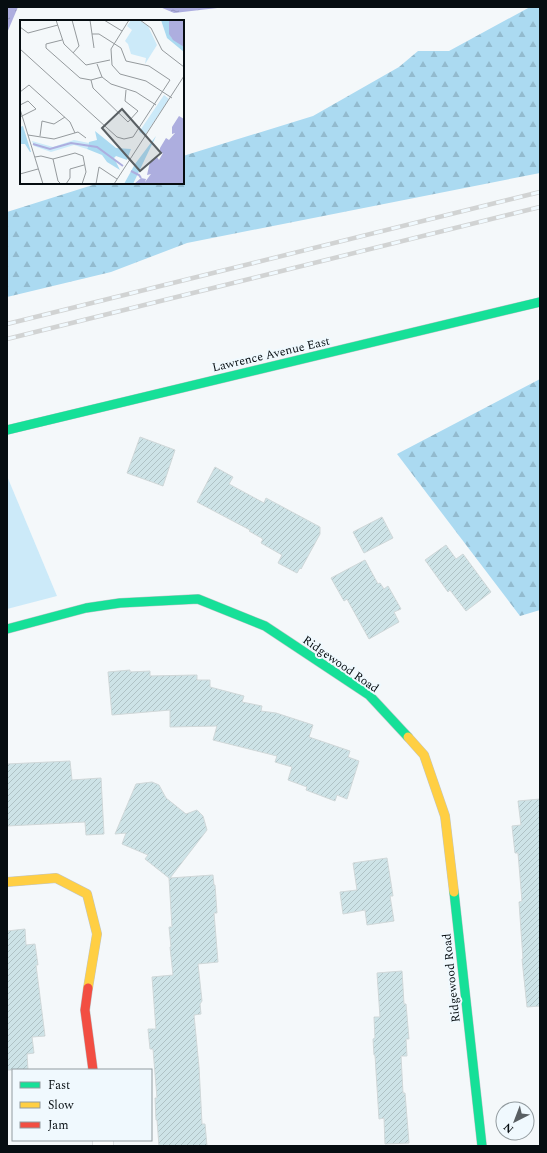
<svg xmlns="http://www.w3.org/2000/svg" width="547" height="1153" font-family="Spectral,serif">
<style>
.grass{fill:#cceaf9}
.forest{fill:url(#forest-firs)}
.water{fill:url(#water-ripples)}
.building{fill:url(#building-hatch);stroke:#d0d8d9}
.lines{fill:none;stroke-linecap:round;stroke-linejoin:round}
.street-casing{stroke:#bfc5c8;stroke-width:22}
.fast-casing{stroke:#bfc5c8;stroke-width:10}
.slow-casing{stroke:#bfc5c8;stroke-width:10}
.jam-casing{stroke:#bfc5c8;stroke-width:10}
.street{stroke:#fdfefe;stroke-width:21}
.fast{stroke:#16e098;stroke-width:9}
.slow{stroke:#ffcf43;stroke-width:9}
.jam{stroke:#f24e42;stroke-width:9}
.rail-casing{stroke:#d1d3d3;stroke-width:4.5}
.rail{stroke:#f0f9fe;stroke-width:3;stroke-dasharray:9;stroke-linecap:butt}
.labels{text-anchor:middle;stroke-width:4;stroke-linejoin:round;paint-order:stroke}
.street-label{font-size:12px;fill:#060d11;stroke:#f0f9fe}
.inset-river{fill:none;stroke:#adaedf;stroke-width:2}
.inset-road{fill:none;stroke:#959a9d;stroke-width:1}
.view{fill:#595f63;fill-opacity:0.15;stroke:#595f63;stroke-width:2}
.inset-edge{fill:none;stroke:#060d11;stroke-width:2}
</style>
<defs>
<pattern id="forest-firs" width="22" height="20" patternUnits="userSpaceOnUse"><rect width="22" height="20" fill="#abdaf1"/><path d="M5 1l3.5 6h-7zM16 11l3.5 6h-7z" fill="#92bace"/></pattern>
<pattern id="water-ripples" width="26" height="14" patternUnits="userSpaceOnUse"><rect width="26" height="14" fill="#adaedf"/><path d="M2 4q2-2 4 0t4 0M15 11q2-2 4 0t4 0" fill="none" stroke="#9394be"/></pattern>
<pattern id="building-hatch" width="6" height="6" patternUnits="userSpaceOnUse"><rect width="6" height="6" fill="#cde3e7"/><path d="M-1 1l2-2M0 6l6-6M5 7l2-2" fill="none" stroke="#afc2c5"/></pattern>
</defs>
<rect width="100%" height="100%" fill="#f4f8fa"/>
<path class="grass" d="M7 476 57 596 7 609Z"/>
<path class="forest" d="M530 7H540V173L187 243 111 272 7 297V212L99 183H183V156L313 116 399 67 418 51H449Z
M540 379V610L520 616 397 454Z"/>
<path class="water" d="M7 7H18L7 33Z
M160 7H226L174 13Z"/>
<path class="building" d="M140 437 175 450 163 486 127 473Z
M215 467 233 477 229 484 264 503 266 498 320 527V534L301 569 300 568 297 573 278 563 282 555 261 543 263 539 249 531 250 530 197 502Z
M382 517 393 538 364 553 353 532Z
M446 545 456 559 463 554 491 592 466 611 450 590 448 592 425 560Z
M365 560 378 584 380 583 384 589 388 586 401 609 394 612 399 622 369 639 347 599 344 601 331 578Z
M130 670V672L150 671V676L197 675V680H210V687L244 696 242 702 262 706 261 711 276 713 313 725 309 737 350 751 348 757 359 761 347 799 337 795 335 801 306 790 307 787 288 780 292 767 275 762 277 756 213 740 217 726 170 727V710L112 715 108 672Z
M70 761 72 780 101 778 104 834 86 835 85 822 7 826V764Z
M152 782 159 785 166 798 186 814 197 810 203 816 207 830 170 878 213 875 214 885H215L217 913H214L218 962 198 964 202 1001 200 1004 201 1014 194 1015 199 1067 202 1124H205L207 1146H159L157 1120H156L155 1098H157L153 1049H150L148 1029H156L152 977 173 975 170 947H171L169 927H172L169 878 145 859 148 855 122 844 126 833 115 834 136 784Z
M540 799V1006L527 1007 522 959H523L519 902 522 901 518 853H515L512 826 521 825 518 801Z
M387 858 393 896H390L394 921 367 925 365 910 343 914 340 892 357 890 353 863Z
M25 929 26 945 35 944 38 965H36L45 1036 32 1037 34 1053 27 1054 28 1070H7V931Z
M402 971 404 1004H406L409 1039H406L407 1056H401L403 1093H405L409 1143 385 1144 384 1118 379 1119 375 1055H374L373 1039 375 1038 374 1017H380L377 973Z"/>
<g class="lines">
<g class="street-casing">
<path id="street" d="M103 1140V1146"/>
</g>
<g class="fast-casing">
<path id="fast" d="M7 430 540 302
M7 629 86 608 120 603 198 599 265 626 369 695 408 737
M454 892 482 1146"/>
</g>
<g class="slow-casing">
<path id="slow" d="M408 737 424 755 445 816 454 892
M7 882 56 878 87 894 97 934 88 988"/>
</g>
<g class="jam-casing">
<path id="jam" d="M88 988 85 1010 93 1070"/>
</g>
<use href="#street" class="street"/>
<use href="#fast" class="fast"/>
<use href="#slow" class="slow"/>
<use href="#jam" class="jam"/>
<g class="rail-casing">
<path id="rail" d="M7 324 540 192
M7 339 540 207"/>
</g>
<use href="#rail" class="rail"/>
</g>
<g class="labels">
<g class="street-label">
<text transform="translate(271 354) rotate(-13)" y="4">Lawrence Avenue East</text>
<text transform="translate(341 664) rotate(35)" y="4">Ridgewood Road</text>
<text transform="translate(451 978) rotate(-96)" y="4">Ridgewood Road</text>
</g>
</g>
<g transform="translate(20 20)">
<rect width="164" height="164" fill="#f4f8fa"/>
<path d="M144 75 149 79 125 115 119 112Z" fill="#cceaf9"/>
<path d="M141 0H150L151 17 164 27V32L147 18ZM3 106 11 132H10L5 124H0V107ZM75 111 96 128 111 129 107 140 96 136 94 138 100 150 87 142 82 135 67 129 69 122 77 120ZM136 116 113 164H104L115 144Z" fill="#abdaf1"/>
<path d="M111 0H119L128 6 137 25 125 44 126 38 111 34 108 24 105 21 112 10 107 6ZM54 120 69 123 67 129 54 125 31 132 14 126 12 121 33 127Z" fill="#cceaf9"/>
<path d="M149 0H164V27L153 20 149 14ZM159 96 164 99V164H114L121 158 126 159 125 162 131 154 127 155 130 142 137 137 139 140 143 133 140 134V128L146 118 149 120 155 113 152 114V107Z" fill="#adaedf"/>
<path class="inset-river" d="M13 124 30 129 51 123 77 127 103 146M111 151 119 155 121 158"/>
<path class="inset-road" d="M36 0 44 24 66 45 90 40M52 0 59 26 53 33M70 0 74 28M84 0 102 11M109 0 91 29 92 45 100 54 126 61 152 78M120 0 131 8 142 30 164 47M0 7 8 13 38 5M42 20 26 24V28L60 58 71 60 82 57M0 29 97 117 104 119 113 117 150 60 129 46 106 41 101 28 79 14H72M77 44 82 57 91 64 116 72 136 85M71 60 73 68 108 102 118 91 105 81 106 70M0 72 9 65 50 102 55 113M0 85 8 81 16 89 0 97M0 89 23 164M8 115 34 119 58 112 66 118M20 116 22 101 34 104 45 97M15 137 21 136 33 139 55 133 63 136 66 152 62 164M33 139 38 161 41 164M0 154 18 149M46 164 50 158V149L64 145M76 164 79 147 97 159M94 164 164 56"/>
<path class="view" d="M102 89 141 133 120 151 82 108Z"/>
<rect width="164" height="164" class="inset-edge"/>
</g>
<rect width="547" height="1153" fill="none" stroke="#060d11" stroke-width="16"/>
<rect x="12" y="1069" width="140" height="72" fill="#f0f9fe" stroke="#929b9f"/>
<rect x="20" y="1082" width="20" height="6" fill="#16e098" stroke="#929b9f"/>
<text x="48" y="1089" font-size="12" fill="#060d11">Fast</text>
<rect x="20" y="1102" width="20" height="6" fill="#ffcf43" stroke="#929b9f"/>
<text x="48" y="1109" font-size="12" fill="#060d11">Slow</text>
<rect x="20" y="1122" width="20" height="6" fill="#f24e42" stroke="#929b9f"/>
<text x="48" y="1129" font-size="12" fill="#060d11">Jam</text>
<g transform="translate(515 1121) rotate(222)"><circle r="19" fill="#f0f9fe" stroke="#929b9f"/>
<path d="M0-3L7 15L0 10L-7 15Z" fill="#595f63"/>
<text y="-6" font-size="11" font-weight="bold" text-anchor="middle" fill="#060d11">N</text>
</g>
</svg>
